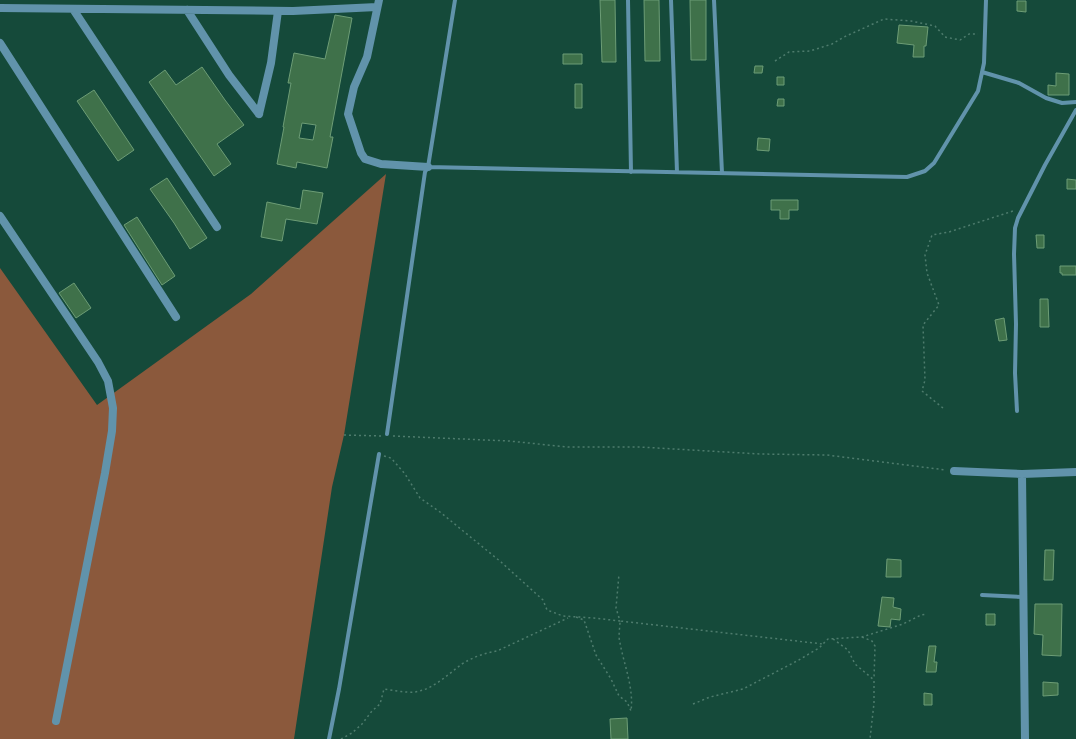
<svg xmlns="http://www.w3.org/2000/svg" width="1076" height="739" font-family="Inter,sans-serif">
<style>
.green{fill:#8b593c}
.building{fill:#3f714a;stroke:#6d9d76;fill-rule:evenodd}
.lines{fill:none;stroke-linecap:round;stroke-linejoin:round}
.path{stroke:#4e7c6d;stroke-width:1.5;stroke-dasharray:2 3;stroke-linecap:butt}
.lane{stroke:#6193ab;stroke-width:4}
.street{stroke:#6193ab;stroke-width:8}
</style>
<rect width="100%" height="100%" fill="#154a3a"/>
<path class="green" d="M386 174 344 435 332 487 294 739H0V268L97 405 251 294Z"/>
<path class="building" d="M600 0H615L616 62H602Z
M644 0H659L660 61H645Z
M690 0H706V60H691Z
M1017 1H1026V12L1017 11Z
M335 15 352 18 330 137H333L327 168 297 162 296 168 277 164 284 127H283L291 83H288L294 53 325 59ZM302 123 316 125 313 140 299 138Z
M899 25 928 27 926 46H924V57H913L914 45 897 43Z
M563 54H582V64H563Z
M755 66H763L762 73H754Z
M202 67 225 100 244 125 217 144 231 164 214 176 149 82 165 70 176 85Z
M1056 73 1069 74V95H1048V85L1056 86Z
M777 77H784V85H777Z
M575 84H582V108H575Z
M94 90 134 150 118 161 77 101Z
M778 99H784V106H777Z
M758 138 770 139 769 151 757 150Z
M167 178 207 238 190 249 174 223 150 189Z
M1067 179 1076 180V189H1067Z
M303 190 323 193 317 224 286 219 282 241 261 237 267 202 300 209Z
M771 200H798V210H789V219H780V210H771Z
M137 217 175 276 162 285 124 225Z
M1036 235H1044V248H1037Z
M1060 266H1076V275H1062V273H1060Z
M74 283 91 308 76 318 59 293Z
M1040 299H1048L1049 327H1040Z
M1004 318 1007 340 999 341 995 320Z
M1045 550H1054L1053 580H1044Z
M887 559 901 560V577H886Z
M882 597 894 598 893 607 901 609 900 620 891 619 890 627 878 626Z
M1035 604H1062L1061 656 1042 655 1043 635 1034 634Z
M986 614H995V625H986Z
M929 646H936L934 662H937L936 672H926Z
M1043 682 1058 683V695L1043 696Z
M924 693 932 694V705H924Z
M627 718 628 739H611L610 719Z"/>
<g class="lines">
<path class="path" d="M775 61 789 52 810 51 832 44 844 37 884 19 911 21 935 26 945 37 960 40 969 34H978
M943 408 922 391 925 380 923 325 939 305 927 273 925 255 932 235 949 232 1013 211
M344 435 381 436
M393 436 509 441 568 447H640L760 454 827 455 946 470
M384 456 391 458 405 474 420 498 440 512 501 562 543 600 547 610 563 616 594 618 620 621 616 608 619 574
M576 617 584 620 596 655 611 679 619 696 627 702 631 711C634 688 624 665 620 643 618 636 620 628 620 621L823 644
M862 637 872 641 875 646 874 679
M833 639 848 650 855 664 874 680V703L870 739
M693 704 710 697 743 689 797 661 819 648 828 639 862 637 903 624 921 615 927 614
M341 739 352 733 362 724 372 711 380 704 384 689C393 690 405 693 415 692 434 689 447 675 462 664 473 657 485 653 497 651L568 618"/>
<path class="lane" d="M628 0 631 172
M671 0 677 172
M714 0 722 173
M982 72 1019 83 1046 98 1062 103 1076 102
M428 167 907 177 925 171 934 163 978 91 984 63 986 0
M1017 411 1015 373 1016 324 1014 254 1015 228 1018 218 1045 165 1076 110
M387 434 425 172 428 167 455 0
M982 595 1023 597
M329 739 339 689 379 454"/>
<path class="street" d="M379 0 367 57 354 87 348 114 361 153 365 159 381 164 428 167
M0 8 293 11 377 7
M73 9 217 227
M187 10 229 75 259 114
M0 43 176 317
M259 114 271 63 278 11
M0 216 98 362 108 381 113 408 112 431 105 473 56 721
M954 471 1022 474 1076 472
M1022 474 1025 739"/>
</g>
</svg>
